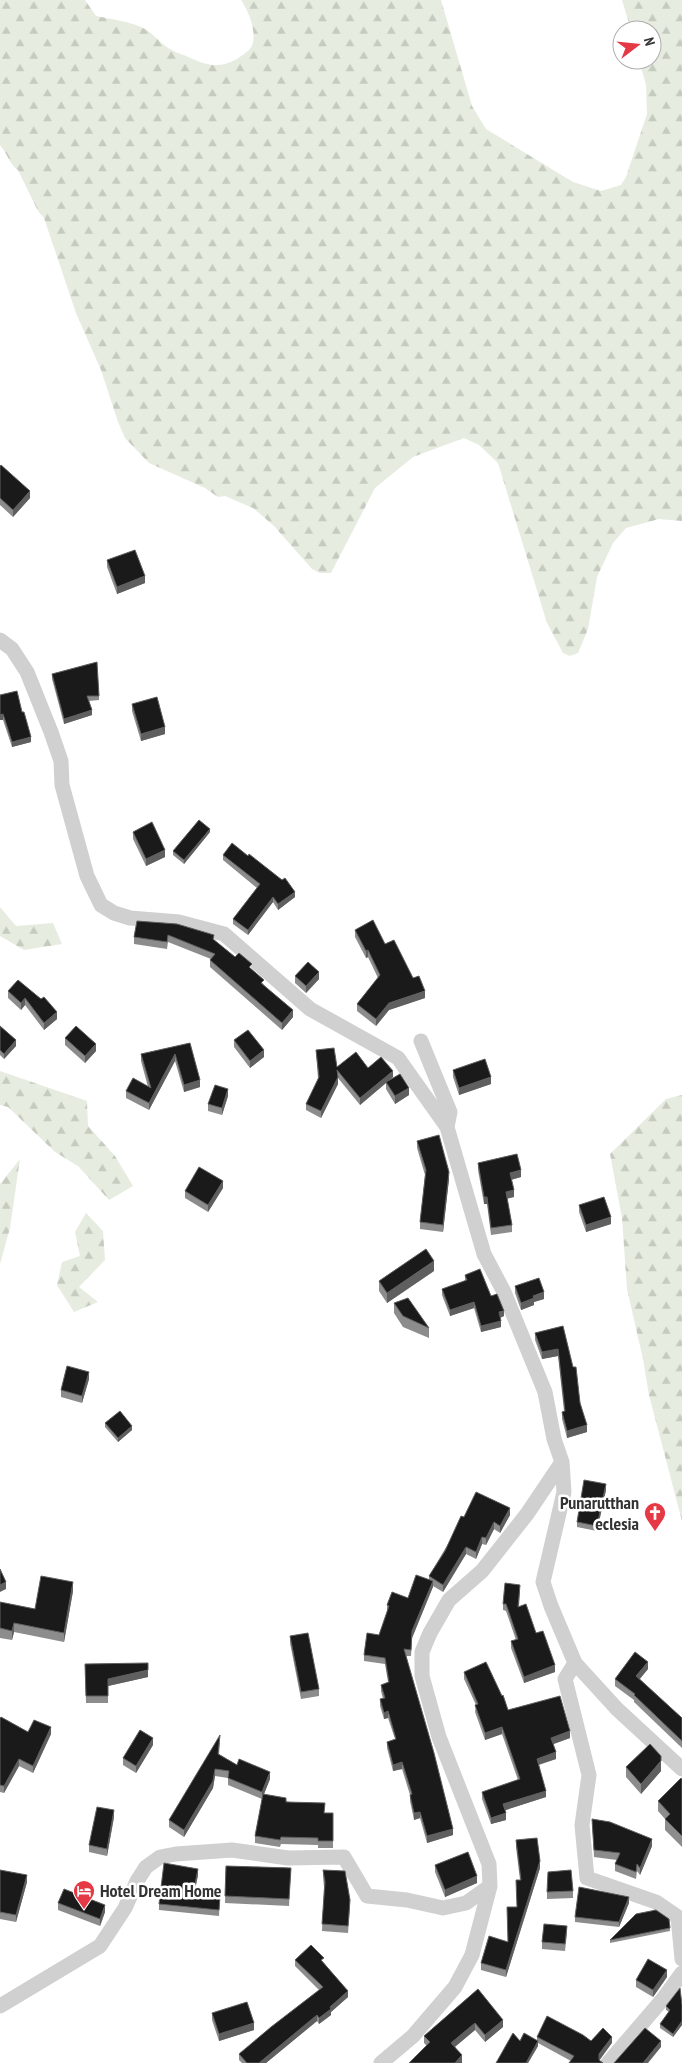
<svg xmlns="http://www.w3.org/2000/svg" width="682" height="2063" font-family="'PT Sans Narrow',sans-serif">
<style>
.forest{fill:url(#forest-firs)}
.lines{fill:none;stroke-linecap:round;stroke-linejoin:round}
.street{stroke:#d0d0d0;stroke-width:15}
.wall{fill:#8c8c8c}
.shaded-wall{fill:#5f5f5f}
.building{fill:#1a1a1a;stroke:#5f5f5f}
.labels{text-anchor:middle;stroke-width:5;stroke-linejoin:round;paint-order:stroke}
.poi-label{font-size:18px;font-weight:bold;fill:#333;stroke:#fff;text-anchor:end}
</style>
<defs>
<pattern id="forest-firs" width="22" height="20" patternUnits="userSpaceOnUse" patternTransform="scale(1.25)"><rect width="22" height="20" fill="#e6ecdf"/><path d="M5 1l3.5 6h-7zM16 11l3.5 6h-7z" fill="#c6cbc0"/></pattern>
</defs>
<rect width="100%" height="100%" fill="#fff"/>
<path class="forest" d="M0 0H85L96 16C110 19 128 21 141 27 152 32 158 41 168 48 173 51 180 54 186 56 211 68 226 70 249 50 260 39 249 11 241 0H441L472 106 486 129 573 182 601 191 621 185 626 177 647 114 646 85 639 60H652V30H631L622 0H682V521L659 519 626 528 613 543 597 577 588 629 578 653 570 656 563 653 547 623 498 463 479 445 464 438 413 457 375 488 331 573H320L312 569 274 526 253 508 225 496 218 497 205 488 149 463 125 438 118 422 101 370 76 313 44 218 38 211 18 170C10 165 7 153 0 145Z
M0 907 16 926 53 923 62 944 24 950 0 936Z
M0 1071 87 1101 88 1126 115 1156 133 1186 109 1200 78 1166 55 1152 8 1107 0 1105Z
M682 1095V1521L649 1395 643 1359 627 1289 622 1218 610 1154 666 1099Z
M20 1159 10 1228 0 1264V1184Z
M86 1213 103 1231 105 1260 79 1287 98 1302 74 1312 57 1285 62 1262 80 1256 75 1232Z"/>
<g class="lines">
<path class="street" d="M0 640 12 649 27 672 51 732 61 761 62 785 87 876 101 905 114 913 130 918 179 922 224 934 310 1009 398 1058 447 1127 484 1254 504 1292 545 1392 554 1439 562 1462 564 1492 543 1582 551 1606 575 1663 617 1709 682 1769
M421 1041 450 1112 447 1127
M575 1663 565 1679 589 1775 582 1825 587 1878 656 1902 678 1917 682 1959
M0 2006 100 1946 125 1908 137 1881 146 1867 160 1857 176 1854 232 1850 288 1858 344 1857 367 1896 407 1900 443 1908 466 1903 490 1886
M381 2063 413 2036 455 1987 472 1955 490 1886 489 1864 439 1737 422 1676V1652L430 1633 449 1600 482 1571 527 1514 562 1462
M608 2063 663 1999 682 1973"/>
</g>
<path class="wall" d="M0 466 30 498 13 517 0 505Z
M107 560 145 583 117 594 107 567Z
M52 674 99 696V700L89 701 92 715 64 724 52 679Z
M0 695 31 742 12 747 3 720H0Z
M132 704 165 734 141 741 132 711Z
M133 832 165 857 146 866 133 839Z
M210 832 184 864 173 855V851Z
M223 855 248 856 282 880 295 897 278 910 273 902 248 935 233 924V919L257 888 223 860Z
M137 921 214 940 252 970 264 985 293 1017 282 1030 210 967V960L211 959 168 942 167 949 134 944V937Z
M355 930 385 944 413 978 425 998 389 1010 376 1026 357 1011V1004L378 978 368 957 366 958 355 937Z
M295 976 319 979 306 993 295 983Z
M18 980 57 1019 44 1030 25 1005 21 1010 8 998V991Z
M0 1026 16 1046 4 1059 0 1055Z
M65 1038 96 1051 85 1063 65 1045Z
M234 1040 264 1057 250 1068 234 1047Z
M190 1043 200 1087 184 1092 175 1061 149 1110 126 1098V1091L148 1087 141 1061V1054Z
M316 1050 337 1067 368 1068 393 1077 388 1081 409 1095 395 1104 386 1089V1083L360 1105 338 1078V1084L321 1118 306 1110V1104L318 1079Z
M453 1070 491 1084 459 1095 453 1077Z
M228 1096 222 1115 208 1111V1104Z
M417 1141 449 1179 443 1232 420 1229V1222L425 1175 417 1148Z
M478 1163 521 1177 511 1180 514 1197 507 1198 512 1225V1232L491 1235 487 1204H484L478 1170Z
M223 1188 208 1212 185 1198V1191Z
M579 1205 611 1224 586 1232 579 1212Z
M434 1271 387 1303 379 1291V1281Z
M465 1275 491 1296 504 1316 500 1318 501 1327 481 1332 474 1308 450 1316 442 1295V1289L465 1281Z
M515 1286 544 1299 534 1302V1305L521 1310 515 1293Z
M394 1303 429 1328V1338L403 1327 394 1313Z
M563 1326 587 1432 567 1438 562 1419V1412L564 1411 558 1356 542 1359 535 1340V1333Z
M89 1379 82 1403 61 1397V1390Z
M105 1423 132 1430 118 1442 105 1427Z
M606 1490 597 1531 577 1527V1522Z
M510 1515 500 1533 494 1529 486 1545 482 1544 476 1559 466 1554 443 1592 433 1586 412 1638 411 1656H406L453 1835 427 1843 420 1818 414 1820 410 1801V1795L402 1769 393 1771 387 1748V1742L395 1739 388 1718 384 1719 380 1706V1699H383L381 1691V1685L388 1682 385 1664 364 1661V1655L379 1635 387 1612V1605L408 1598 429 1579V1576L464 1517Z
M73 1591 64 1642 14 1632 12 1640 0 1638V1602L35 1609Z
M520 1591 519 1607 536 1633 555 1672 524 1683 511 1648V1641L516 1640 506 1611 503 1610V1604Z
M290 1636 319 1689V1696L301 1699 290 1643Z
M85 1664 148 1677 108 1686V1703H86Z
M648 1669 640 1679 682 1718V1748L634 1702V1700L615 1686V1679Z
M464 1672 508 1710 570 1738 553 1744 556 1759 539 1765 546 1797 505 1810 506 1820 491 1824 482 1799V1792L518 1780 502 1734 485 1740 475 1712 476 1705 464 1679Z
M0 1718 28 1732 51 1734 33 1773 19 1766 4 1793 0 1792Z
M220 1742 219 1754 237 1765 270 1779 264 1794 325 1813H333V1848H318V1845L281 1844 280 1847 255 1843V1836L262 1799 228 1785V1778L215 1776 213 1788 184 1837 169 1827V1820Z
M153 1745 136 1773 123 1765V1758Z
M626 1767 661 1771 641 1794 626 1777Z
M682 1779V1847L665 1830V1819L658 1811V1801Z
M114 1817 107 1856 89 1852V1845Z
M592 1819 652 1846 640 1875 637 1871 636 1879 615 1871V1864L617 1860 594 1857Z
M516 1840 540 1868 506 1977 481 1970V1963L508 1942 517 1907 520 1880 516 1847Z
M435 1865 477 1883 445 1897 435 1872Z
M226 1866 291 1868 289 1906 225 1903Z
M0 1870 27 1882 16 1922 0 1919Z
M323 1870 350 1907 348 1933 322 1931 324 1887 323 1877Z
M198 1875 194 1894 220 1896 219 1916 159 1910V1904Z
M573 1891V1898L547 1899V1892Z
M58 1903 105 1912 100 1926 58 1910Z
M629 1903 619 1927 575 1922V1917Z
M669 1919 670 1931 610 1943V1940Z
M567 1933 565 1951 542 1949V1942Z
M295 1960 324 1963 348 1997 331 2012V2015L319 2024 317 2021 266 2063H242L239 2060V2054L319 1990 295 1966Z
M667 1977 653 1997 636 1987V1980Z
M478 1989 503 2027 485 2042 475 2030 455 2047 462 2062 426 2045 424 2043V2036Z
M682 2005V2025L673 2037 660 2028V2024L669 2012 666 2010V2006Z
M212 2013 254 2030 219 2041 212 2020Z
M537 2037 591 2041 612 2043 571 2061 538 2043V2046L528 2063H496L520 2041 537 2040Z"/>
<path class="shaded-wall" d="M30 491V498L13 517V510Z
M145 576V583L117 594V587Z
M92 710V715L64 724V719Z
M3 714V720H0V715Z
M165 727V734L141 741V734Z
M31 737V742L12 747V742Z
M210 829V832L184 864V860Z
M165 850V857L146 866V859Z
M295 892V897L278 910V904Z
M273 897V902L248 935V930Z
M368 950V957L366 958V951Z
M319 972V979L306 993V986Z
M425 991V998L389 1010 376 1026V1019L389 1003Z
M25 998V1005L21 1010V1003Z
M293 1010V1017L282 1030V1023Z
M57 1012V1019L44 1030V1023Z
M16 1040V1046L4 1059V1054Z
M96 1044V1051L85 1063V1056Z
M264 1050V1057L250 1068V1061Z
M175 1054V1061L149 1110V1103Z
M393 1071V1077L360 1105V1098Z
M338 1077V1084L321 1118V1111Z
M491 1077V1084L459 1095V1088Z
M200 1080V1087L184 1092V1085Z
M409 1088V1095L395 1104V1096Z
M228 1089V1096L222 1115V1108Z
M521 1170V1177L510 1180V1173Z
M449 1172V1179L443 1232V1225Z
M223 1181V1188L208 1212V1205Z
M514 1190V1197L506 1199V1192Z
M484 1197H487V1204H484Z
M611 1217V1224L586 1232V1225Z
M434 1261V1271L387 1303V1293Z
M544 1292V1299L534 1302V1305L521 1310V1303L533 1296Z
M474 1302V1308L450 1316V1310Z
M504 1311V1316L499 1318V1312Z
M501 1321V1327L481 1332V1326Z
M558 1349V1356L542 1359V1352Z
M89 1372V1379L82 1403V1396Z
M587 1425V1432L567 1438V1431Z
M132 1426V1430L118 1442V1438Z
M606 1484V1490L597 1531V1526Z
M510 1508V1515L500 1533V1526Z
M494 1522V1529L486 1545V1538Z
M482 1537V1544L476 1559V1552Z
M466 1547V1554L443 1592V1585Z
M433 1581V1587L412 1638 411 1656 412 1631Z
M6 1582V1589L0 1592V1585Z
M73 1582V1591L64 1642V1633Z
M14 1623V1632L12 1640V1631Z
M648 1662V1669L636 1683V1676Z
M555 1665V1672L524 1683V1677Z
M148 1670V1677L108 1686V1679Z
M388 1711V1718L384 1719V1713Z
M51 1727V1734L33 1773V1766Z
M502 1727V1734L485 1740V1733Z
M570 1731V1738L551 1745V1738Z
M153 1738V1745L136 1773V1766Z
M556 1752V1759L537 1765V1759Z
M19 1759V1766L4 1793V1786Z
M661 1761V1771L641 1794V1784Z
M402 1762V1769L393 1771V1765Z
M215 1769V1776L213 1788 184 1837V1830Z
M270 1772V1779L262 1799V1792Z
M546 1791V1797L503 1811V1804Z
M114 1810V1817L107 1856V1849Z
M420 1812V1818L414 1820V1813Z
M506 1813V1820L491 1824V1818Z
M453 1829V1835L427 1843V1836Z
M652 1839V1846L640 1875V1868Z
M540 1861V1868L506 1977V1970Z
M198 1869V1875L193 1900V1894Z
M27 1875V1882L16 1922V1915Z
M477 1876V1883L445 1897V1890Z
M629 1897V1903L619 1927V1922Z
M105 1905V1912L100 1926V1919Z
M667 1970V1977L653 1997V1990Z
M348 1991V1997L331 2012V2015L319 2024V2018L330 2007Z
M317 2015V2021L266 2063H259Z
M503 2020V2027L485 2042V2035Z
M682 2021V2025L673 2037V2034Z
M254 2023V2030L219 2041V2034Z
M475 2023V2030L451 2050V2043Z
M612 2037V2043L599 2061V2054Z
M538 2041V2046L528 2063H526Z
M661 2041V2047L648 2063H643Z
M462 2055V2063H455Z"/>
<path class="building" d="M1 465 30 491 13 510 0 498V466Z
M135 550 145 576 117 587 107 560Z
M97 662 99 696H87L92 710 64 719 52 674Z
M17 691 22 712H24L31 737 12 742 3 714 0 715V695Z
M157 697 165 727 141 734 132 704Z
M199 820 210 829 184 860 173 851Z
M152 822 165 850 146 859 133 832Z
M232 843 248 856 249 854 282 880 285 878 295 892 278 904 273 897 248 930 233 919 260 884 223 855Z
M373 920 385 944 394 940 413 978 419 976 425 991 389 1003 376 1019 357 1004 380 975 368 950 366 951 355 930Z
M137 921 177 924 214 935 213 939 235 957 239 953 252 964 249 967 264 980 261 983 293 1010 282 1023 210 960 215 954 168 935 167 942 134 937Z
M308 962 319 972 306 986 295 976Z
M18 980 41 999 44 997 57 1012 44 1023 25 998 21 1003 8 991Z
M0 1026 16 1040 4 1054 0 1050Z
M76 1026 96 1044 85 1056 65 1038Z
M248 1030 264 1050 250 1061 234 1040Z
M190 1043 200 1080 184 1085 175 1054 149 1103 126 1091 133 1078 151 1088 141 1054Z
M334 1048 337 1067 356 1052 368 1068 381 1057 393 1071 360 1098 337 1070 338 1077 321 1111 306 1104 319 1077 316 1050Z
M485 1059 491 1077 459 1088 453 1070Z
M400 1074 409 1088 395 1096 386 1082Z
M215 1085 228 1089 222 1108 208 1104Z
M439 1135 449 1172 443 1225 420 1222 426 1170 417 1141Z
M517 1154 521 1170 510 1173 514 1190 506 1192 512 1225 491 1228 487 1197H484L478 1163Z
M199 1167 223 1181 208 1205 185 1191Z
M604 1197 611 1217 586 1225 579 1205Z
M426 1249 434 1261 387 1293 379 1281Z
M480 1269 491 1296 497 1294 504 1311 499 1312 501 1321 481 1326 474 1302 450 1310 442 1289 467 1280 465 1275Z
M539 1278 544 1292 533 1296 534 1298 521 1303 515 1286Z
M408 1298 429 1328 403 1316 394 1303Z
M563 1326 573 1367H576L580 1403 587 1425 567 1431 562 1412 565 1411 558 1349 542 1352 535 1333Z
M67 1366 89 1372 82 1396 61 1390Z
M120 1411 132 1426 118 1438 105 1423Z
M584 1480 606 1484 597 1526 577 1522Z
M476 1492 510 1508 500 1526 494 1522 486 1538 482 1537 476 1552 466 1547 443 1585 429 1576 445 1551 461 1516 464 1517Z
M0 1569 6 1582 0 1585Z
M416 1575 433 1581 412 1631 411 1650 404 1649 434 1753 453 1829 427 1836 420 1812 414 1813 410 1795 412 1794 402 1762 393 1765 387 1742 396 1739 388 1711 384 1713 380 1699 385 1698 381 1685 389 1682 385 1658 364 1655 367 1633 379 1635 389 1606 387 1605 392 1592 408 1598Z
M41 1576 73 1582 64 1633 14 1623 12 1631 0 1628V1602L35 1609Z
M505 1583 520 1585 518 1607 526 1604 536 1633 543 1631 555 1665 524 1677 511 1641 518 1639 506 1604H503Z
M308 1633 319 1689 301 1692 290 1636Z
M635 1652 648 1662 636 1676 682 1718V1741L634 1695 635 1694 615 1679Z
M486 1662 502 1696 503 1695 508 1710 560 1696 570 1731 551 1738 556 1752 537 1759 546 1791 503 1804 506 1813 491 1818 482 1792 520 1779 502 1727 485 1733 475 1705 478 1704 464 1672Z
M148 1663V1670L108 1679V1696H86L85 1664Z
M1 1717 28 1732 34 1720 51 1727 33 1766 19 1759 4 1786 0 1785V1718Z
M140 1730 153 1738 136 1766 123 1758Z
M220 1735 218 1754 237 1765 239 1759 270 1772 262 1792 228 1778 229 1771 215 1769 213 1781 184 1830 169 1820Z
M650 1744 661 1756V1761L641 1784 626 1767Z
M681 1778 682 1779V1836L665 1819 670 1814 658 1801Z
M263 1794 286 1798V1802L325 1803 324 1813H333V1841H318V1838L281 1837 280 1840 255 1836Z
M97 1807 114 1810 107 1849 89 1845Z
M592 1819 610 1822 652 1839 640 1868 637 1864 636 1872 615 1864 620 1853 594 1850Z
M537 1838 540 1861 506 1970 481 1963 489 1936 508 1942 507 1907H517L516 1880H521L516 1840Z
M468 1852 477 1876 445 1890 435 1865Z
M164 1863 198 1869 193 1894 220 1896 219 1910 159 1904Z
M226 1866 291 1868 289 1899 225 1896Z
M0 1870 27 1875 16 1915 0 1912Z
M323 1870 345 1871 350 1900 348 1926 322 1924 325 1882Z
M571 1870 573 1891 547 1892 548 1872Z
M579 1887 629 1897 619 1922 575 1917Z
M64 1889 105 1905 100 1919 58 1903Z
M656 1910 669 1919 670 1928 610 1940 636 1914Z
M544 1924 567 1926 565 1944 542 1942Z
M311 1945 324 1958 321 1960 348 1991 330 2007 331 2009 319 2018 317 2015 259 2063H247L239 2054 271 2027 323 1987 295 1960Z
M648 1959 667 1970 653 1990 636 1980Z
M680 1988 682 2005V2021L673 2034 660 2024 670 2010 666 2006Z
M478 1989 503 2020 485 2035 475 2023 451 2043 462 2055 455 2063H409L430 2042 424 2036Z
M247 2002 254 2023 219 2034 212 2013Z
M547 2016 583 2035 591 2041 603 2028 612 2037 599 2054V2060L603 2063H569L574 2056 537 2037Z
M645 2028 661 2041 643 2063H614Z
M513 2033 520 2041 524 2033 538 2041 526 2063H496Z"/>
<defs>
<g id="church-pin" transform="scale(1.125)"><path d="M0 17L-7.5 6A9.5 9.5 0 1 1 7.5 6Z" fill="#e63946" stroke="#fff"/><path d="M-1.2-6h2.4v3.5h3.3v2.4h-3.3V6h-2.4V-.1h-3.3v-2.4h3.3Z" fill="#fff"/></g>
<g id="hotel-pin" transform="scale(1.125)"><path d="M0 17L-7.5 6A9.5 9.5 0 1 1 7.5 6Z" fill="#e63946" stroke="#fff"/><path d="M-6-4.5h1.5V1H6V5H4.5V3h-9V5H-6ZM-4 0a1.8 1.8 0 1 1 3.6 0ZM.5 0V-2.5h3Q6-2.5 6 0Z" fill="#fff"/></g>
</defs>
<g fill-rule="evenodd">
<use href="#church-pin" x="655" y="1513"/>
<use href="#hotel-pin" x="84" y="1891"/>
</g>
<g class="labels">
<g class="poi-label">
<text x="639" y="1509">Punarutthan<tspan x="639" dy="21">eclesia</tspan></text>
<text x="100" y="1897" text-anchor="start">Hotel Dream Home</text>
</g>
</g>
<g transform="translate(637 45) rotate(74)"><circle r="24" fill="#ffffff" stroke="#adadad"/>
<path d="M0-4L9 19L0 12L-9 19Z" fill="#e63946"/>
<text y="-8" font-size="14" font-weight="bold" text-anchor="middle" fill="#333333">N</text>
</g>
</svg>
